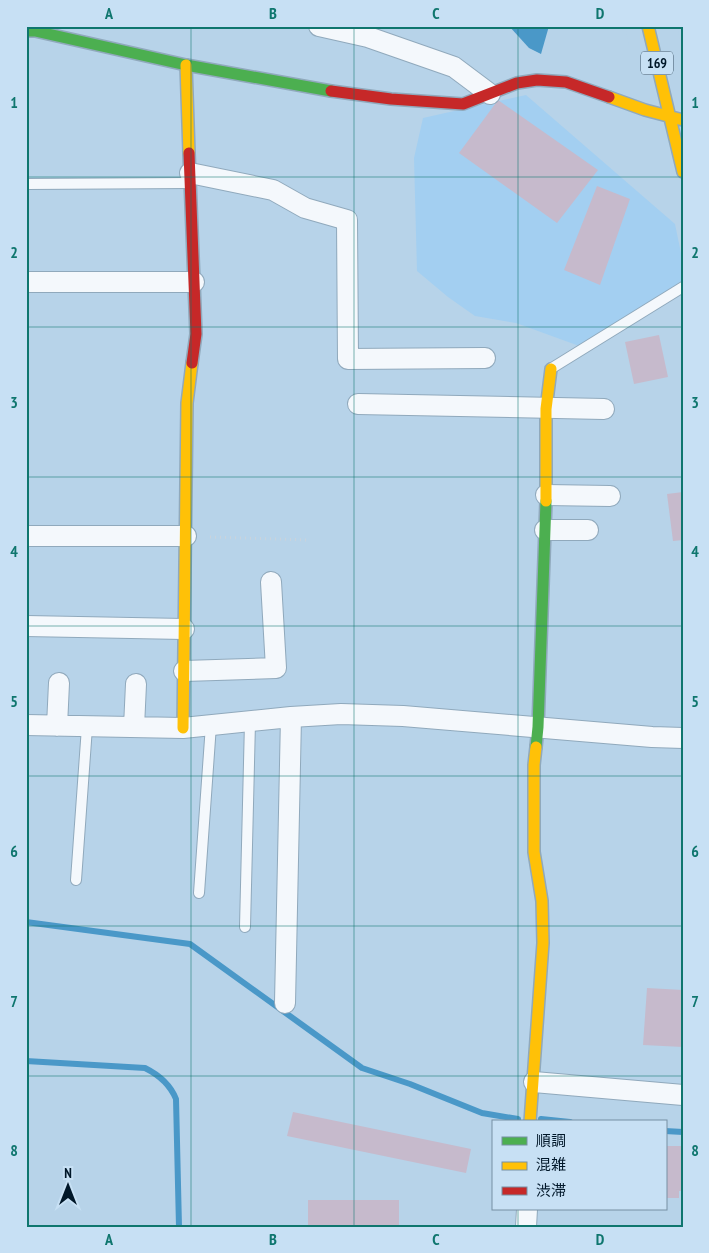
<svg xmlns="http://www.w3.org/2000/svg" width="709" height="1253" font-family="'PT Sans Narrow','Noto Sans JP',sans-serif">
<style>
.built{fill:#a3cff1}
.water{fill:#4a98c8}
.pier{fill:#b7d3e9}
.lines{fill:none;stroke-linecap:round;stroke-linejoin:round}
.stream{stroke:#4a98c8;stroke-width:6}
.building{fill:#c6bacc}
.lane-casing{stroke:#90a9bc;stroke-width:12}
.street-casing{stroke:#90a9bc;stroke-width:22}
.fast-casing{stroke:#90a9bc;stroke-width:14}
.slow-casing{stroke:#90a9bc;stroke-width:14}
.jam-casing{stroke:#90a9bc;stroke-width:14}
.path{stroke:#cad3db;stroke-width:3;stroke-dasharray:1 4;stroke-linecap:butt}
.lane{stroke:#f4f8fc;stroke-width:10}
.street{stroke:#f4f8fc;stroke-width:20}
.fast{stroke:#4caf50;stroke-width:11}
.slow{stroke:#ffc107;stroke-width:11}
.jam{stroke:#c62828;stroke-width:11}
.grid{fill:none;stroke:#0f766e;stroke-width:1;stroke-opacity:0.55}
.labels{text-anchor:middle;stroke-width:5;stroke-linejoin:round;paint-order:stroke}
.shield{fill:#c7e0f4;stroke:#3c5366;stroke-width:1}
.shield-label{font-size:14px;font-weight:bold;fill:#001729}
.neatline{fill:none;stroke:#0f766e;stroke-width:2}
.grid-label{font-size:16px;text-anchor:middle;font-weight:bold;fill:#0f766e}
</style>
<rect width="100%" height="100%" fill="#b7d3e9"/>
<path class="built" d="M526 95 675 224 683 263V285L582 347 516 323 475 316 448 297 417 271 414 158 423 118Z"/>
<path class="water" d="M509 26H549L541 54 529 48Z"/>
<path class="pier" d="M625 26H677L683 53V90L629 45Z"/>
<g class="lines">
<path class="stream" d="M26 922 190 944 362 1068 410 1084 482 1113 518 1119
M26 1061 145 1068C159 1075 170 1084 176 1099L179 1227
M541 1119 570 1122
M665 1131 683 1132"/>
</g>
<path class="building" d="M498 100 598 170 557 223 459 153Z
M597 186 630 199 600 285 564 270Z
M659 335 668 377 634 384 625 342Z
M683 492V540L673 541 667 494Z
M647 988 683 990V1047L643 1045Z
M293 1112 471 1149 466 1173 287 1136Z
M665 1146H683V1191H679V1198H665Z
M308 1200H399V1227H308Z"/>
<g class="lines">
<g class="lane-casing">
<path id="lane" d="M26 184 190 183
M552 368 683 287
M76 880 87 727
M199 893 211 725
M245 927 250 722"/>
</g>
<g class="street-casing">
<path id="street" d="M319 26 368 37 454 67 490 94
M190 173 273 190 305 208 347 220 348 359 485 358
M26 282H194
M358 404 604 409
M546 495 610 496
M545 530H588
M26 536H186
M26 626 184 629
M184 671 276 668 271 582
M26 725 183 728 291 717 341 714 403 716 652 737 683 738
M57 726 59 683
M134 727 136 684
M285 1003 291 717
M534 1082 683 1095
M526 1227 527 1209"/>
</g>
<g class="fast-casing">
<path id="fast" d="M26 31H35L186 65 331 91
M536 747 538 727 546 501"/>
</g>
<g class="slow-casing">
<path id="slow" d="M648 26 683 172
M186 65 189 153
M609 97 645 110 683 120
M546 501V409L551 369
M183 728 187 403 192 363
M530 1122 543 943 542 901 534 852V765L536 747"/>
</g>
<g class="jam-casing">
<path id="jam" d="M331 91 391 99 463 104 517 83 537 80 566 82 609 97
M189 153 196 334 192 363"/>
</g>
<path class="path" d="M210 537 309 540"/>
<use href="#lane" class="lane"/>
<use href="#street" class="street"/>
<use href="#fast" class="fast"/>
<use href="#slow" class="slow"/>
<use href="#jam" class="jam"/>
</g>
<path class="grid" d="M191 26V1227M354 26V1227M518 26V1122M26 177H683M26 327H683M26 477H683M26 626H683M26 776H683M26 926H683M26 1076H683M518 1209V1227"/>
<g class="labels">
<rect class="shield" x="641" y="51.5" width="32" height="23" rx="4"/>
<g class="shield-label">
<text x="657" y="68">169</text>
</g>
</g>
<rect width="709" height="1253" fill="none" stroke="#c7e0f4" stroke-width="55"/>
<rect x="492" y="1120" width="175" height="90" fill="#c7e0f4" stroke="#7790a3"/>
<rect x="502" y="1137" width="25" height="8" fill="#4caf50" stroke="#7790a3"/>
<text x="536" y="1146" font-size="15" fill="#001729">順調</text>
<rect x="502" y="1162" width="25" height="8" fill="#ffc107" stroke="#7790a3"/>
<text x="536" y="1170" font-size="15" fill="#001729">混雑</text>
<rect x="502" y="1187" width="25" height="8" fill="#c62828" stroke="#7790a3"/>
<text x="536" y="1196" font-size="15" fill="#001729">渋滞</text>
<g transform="translate(68 1186)" stroke="#c7e0f4" stroke-width="4" paint-order="stroke">
<path d="M0-4L9 19L0 12L-9 19Z" fill="#001729"/>
<text y="-8" font-size="14" font-weight="bold" text-anchor="middle" fill="#001729">N</text>
</g>
<rect x="28" y="28" width="654" height="1198" class="neatline"/>
<g class="grid-label">
<text x="109" y="19">A</text>
<text x="273" y="19">B</text>
<text x="436" y="19">C</text>
<text x="600" y="19">D</text>
<text x="14" y="108">1</text>
<text x="695" y="108">1</text>
<text x="14" y="258">2</text>
<text x="695" y="258">2</text>
<text x="14" y="408">3</text>
<text x="695" y="408">3</text>
<text x="14" y="557">4</text>
<text x="695" y="557">4</text>
<text x="14" y="707">5</text>
<text x="695" y="707">5</text>
<text x="14" y="857">6</text>
<text x="695" y="857">6</text>
<text x="14" y="1007">7</text>
<text x="695" y="1007">7</text>
<text x="14" y="1156">8</text>
<text x="695" y="1156">8</text>
<text x="109" y="1245">A</text>
<text x="273" y="1245">B</text>
<text x="436" y="1245">C</text>
<text x="600" y="1245">D</text>
</g>
</svg>
